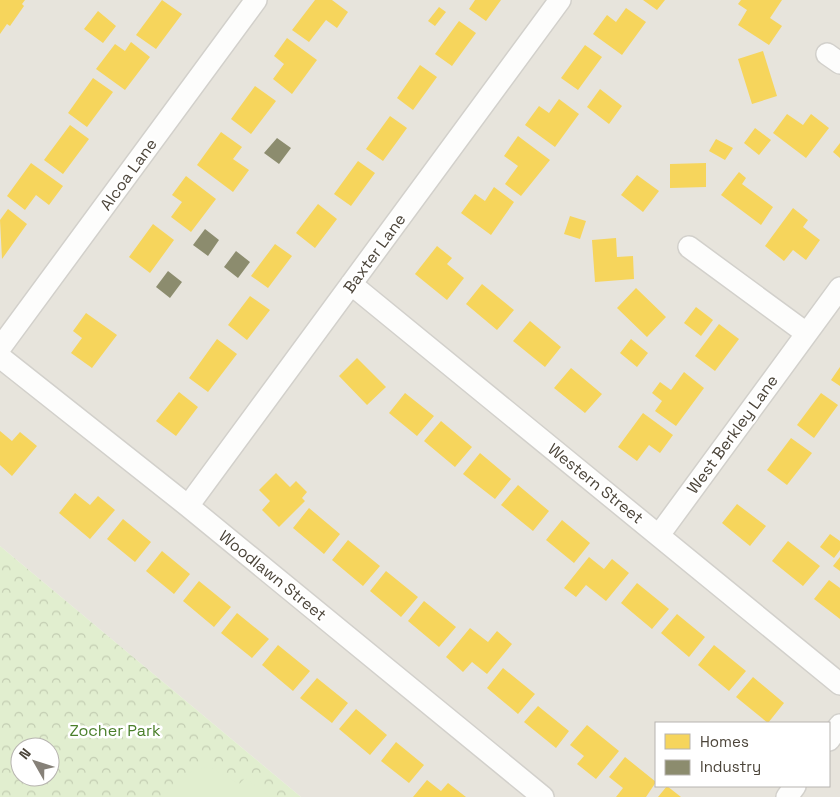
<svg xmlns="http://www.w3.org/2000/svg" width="840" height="797" font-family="'Space Grotesk',sans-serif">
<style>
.residential{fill:#e7e4dc;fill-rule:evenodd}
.forest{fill:url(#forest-crowns);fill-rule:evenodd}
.pitch{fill:#e1eecf}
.homes{fill:#f6d55c}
.industry{fill:#8c8c6e}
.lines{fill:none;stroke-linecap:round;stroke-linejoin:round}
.minor-casing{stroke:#d2d0cb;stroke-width:24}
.minor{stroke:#fdfdfc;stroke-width:21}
.labels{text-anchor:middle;stroke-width:5;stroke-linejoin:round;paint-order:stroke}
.street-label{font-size:16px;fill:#4b4439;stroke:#fff}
.park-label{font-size:16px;fill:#4a7f2a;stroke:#fff}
</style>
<defs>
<pattern id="forest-crowns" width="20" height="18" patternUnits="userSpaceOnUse" patternTransform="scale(1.25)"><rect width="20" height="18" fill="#e1eecf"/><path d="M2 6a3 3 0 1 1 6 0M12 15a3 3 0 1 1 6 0" fill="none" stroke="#c3cdb2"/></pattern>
</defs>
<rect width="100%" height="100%" fill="#f4f2ee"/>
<path class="residential" d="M0 0H840V797H301L0 546ZM656 723H829V786H656Z"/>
<path class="forest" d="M0 546 301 797H0ZM20 747H50V777H20Z"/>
<path class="pitch" d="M208 766 239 784 245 778 270 797H164C175 779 188 772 208 766Z"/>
<path class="homes" d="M0 0H25L22 4 24 6 10 26 7 24 0 34Z
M162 0 182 14 156 49 136 35Z
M315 0H332L348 12 337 28 326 20 309 42 292 30Z
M475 0H501L486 21 469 9Z
M643 0H665L657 10Z
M741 0H782L770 18 782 26 769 45 738 25 747 10 738 4Z
M439 7 446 12 435 26 428 21Z
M626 8 646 22 622 55 593 34 607 15 616 22Z
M98 11 116 26 103 43 84 29Z
M459 21 476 33 452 66 435 54Z
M287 38 317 60 292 94 273 79 284 64 274 56Z
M131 42 150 57 125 90 96 69 115 44 125 51Z
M585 45 602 57 578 90 561 78Z
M763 51 777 96 752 104 738 59Z
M420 65 437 77 413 110 397 98Z
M93 78 113 92 87 127 68 113Z
M255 86 276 101 251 134 231 119Z
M600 89 622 106 609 124 587 107Z
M559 99 579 114 555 147 525 125 539 106 549 113Z
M787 114 803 125 811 114 829 128 806 158 773 133Z
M390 116 407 128 383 161 366 149Z
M70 125 89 139 63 174 44 160Z
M755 128 771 140 759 155 744 143Z
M221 132 242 147 233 159 249 170 233 192 197 165Z
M518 136 550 160 521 196 505 184 518 166 504 156Z
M716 139 733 148 725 160 709 151Z
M840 143V158L833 152Z
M358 161 375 173 351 206 334 194Z
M31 163 63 186 49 205 36 195 25 210 7 196Z
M706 163V187L670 188V164Z
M739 172 746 178 742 184 773 207 761 225 721 195Z
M637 175 659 191 643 212 621 195Z
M186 176 216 199 191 232 171 217 182 202 172 195Z
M494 187 514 202 491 235 461 213 475 194 485 201Z
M318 204 337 219 315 248 296 233Z
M793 208 808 220 803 227 820 240 806 260 793 250 784 261 765 246Z
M8 209 27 224 2 259 0 220Z
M570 216 586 221 580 239 564 234Z
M153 224 174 240 150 273 129 257Z
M616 238 617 257 633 256 634 279 595 282 592 240Z
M275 244 292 256 268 288 251 276Z
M437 246 452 258 447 264 464 278 447 300 415 274Z
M482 284 514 310 497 330 466 304Z
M636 288 666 317 647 337 617 308Z
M250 296 270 310 247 340 228 325Z
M696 307 713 320 701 336 684 323Z
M86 313 117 335 92 368 71 353 82 338 73 331Z
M530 321 561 347 545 367 513 341Z
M719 324 739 339 715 371 695 356Z
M217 339 237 354 208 392 189 378Z
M631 339 648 353 637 367 620 353Z
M357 358 386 387 367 405 339 376Z
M840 367V386L831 380Z
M571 368 602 394 585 413 554 388Z
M684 372 704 388 676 426 655 411 662 401 652 393 660 382 671 390Z
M179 392 198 407 176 436 156 421Z
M405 393 434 416 417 436 389 413Z
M821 393 838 405 814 438 797 425Z
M643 413 673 435 660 453 649 445 637 461 618 447Z
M441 421 472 447 455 467 424 441Z
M0 431 12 441 20 432 37 446 12 476 0 465Z
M791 438 812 453 787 485 767 470Z
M480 453 511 479 495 499 463 474Z
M276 473 290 487 296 481 307 492 302 498 305 501 279 527 262 510 270 501 259 490Z
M518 485 549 511 533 531 501 505Z
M75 493 90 505 98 496 115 510 90 539 59 513Z
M737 504 766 526 750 546 722 523Z
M309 508 340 534 324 554 293 528Z
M123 519 151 542 135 562 107 539Z
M562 520 590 543 574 563 546 540Z
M830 534 840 541V550L834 558 820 547Z
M348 540 380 566 363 586 332 560Z
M788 541 820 566 803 586 772 561Z
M162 551 190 574 174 594 146 571Z
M589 557 604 569 612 559 629 573 606 601 586 585 576 597 564 588Z
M840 557V571L833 566Z
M386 571 418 597 401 617 370 591Z
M829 580 840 588V619L814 599Z
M199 581 231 607 214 627 183 601Z
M637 583 669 609 652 629 621 603Z
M424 601 456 627 439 647 408 621Z
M237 613 269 639 252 658 221 633Z
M677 614 705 637 689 657 661 633Z
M470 628 488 642 497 631 512 644 487 674 472 662 463 672 446 657Z
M278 645 310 671 293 691 262 665Z
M714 645 746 671 729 691 698 665Z
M503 668 535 694 518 714 487 688Z
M753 677 784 703 768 723 736 697Z
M317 678 348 703 332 723 300 698Z
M538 706 569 731 556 748 524 722Z
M356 709 387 735 370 755 339 729Z
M587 725 619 751 596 779 577 764 584 756 570 745Z
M396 742 424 765 409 783 381 761Z
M625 757 656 782 646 797H616L623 788 609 777Z
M427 780 441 791 448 783 466 797H413Z
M667 786 681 797H658Z"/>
<path class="industry" d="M277 138 291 148 279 164 264 153Z
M205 229 219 240 208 256 193 245Z
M236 251 250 262 238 278 224 267Z
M168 271 182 282 170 298 156 287Z"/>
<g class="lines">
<g class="minor-casing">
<path id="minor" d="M827 54 840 63
M689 247 806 333
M351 284 840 684
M0 348 256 0
M0 357 188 506 543 797
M188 506 560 0
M659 535 840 288
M829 740 840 725
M787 797 795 786"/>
</g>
<use href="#minor" class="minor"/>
</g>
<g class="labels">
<g class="street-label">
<text transform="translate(128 174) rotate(-54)" y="6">Alcoa Lane</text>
<text transform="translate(374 253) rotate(-54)" y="6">Baxter Lane</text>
<text transform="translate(732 434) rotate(-54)" y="6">West Berkley Lane</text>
<text transform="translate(596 483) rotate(39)" y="6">Western Street</text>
<text transform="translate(273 575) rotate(39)" y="6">Woodlawn Street</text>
</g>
<g class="park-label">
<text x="115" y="736">Zocher Park</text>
</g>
</g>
<rect x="655" y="722" width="175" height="65" fill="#ffffff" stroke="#b7b4b0"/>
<rect x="665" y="734" width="25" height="15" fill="#f6d55c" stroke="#b7b4b0"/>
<text x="700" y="747" font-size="15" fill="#4b4439">Homes</text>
<rect x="665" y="760" width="25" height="15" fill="#8c8c6e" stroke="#b7b4b0"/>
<text x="700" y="772" font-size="15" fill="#4b4439">Industry</text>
<g transform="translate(35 762) rotate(309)"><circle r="24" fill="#ffffff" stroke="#b7b4b0"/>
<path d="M0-4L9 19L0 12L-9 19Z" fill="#868178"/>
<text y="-8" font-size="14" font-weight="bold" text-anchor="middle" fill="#4b4439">N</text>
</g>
</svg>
